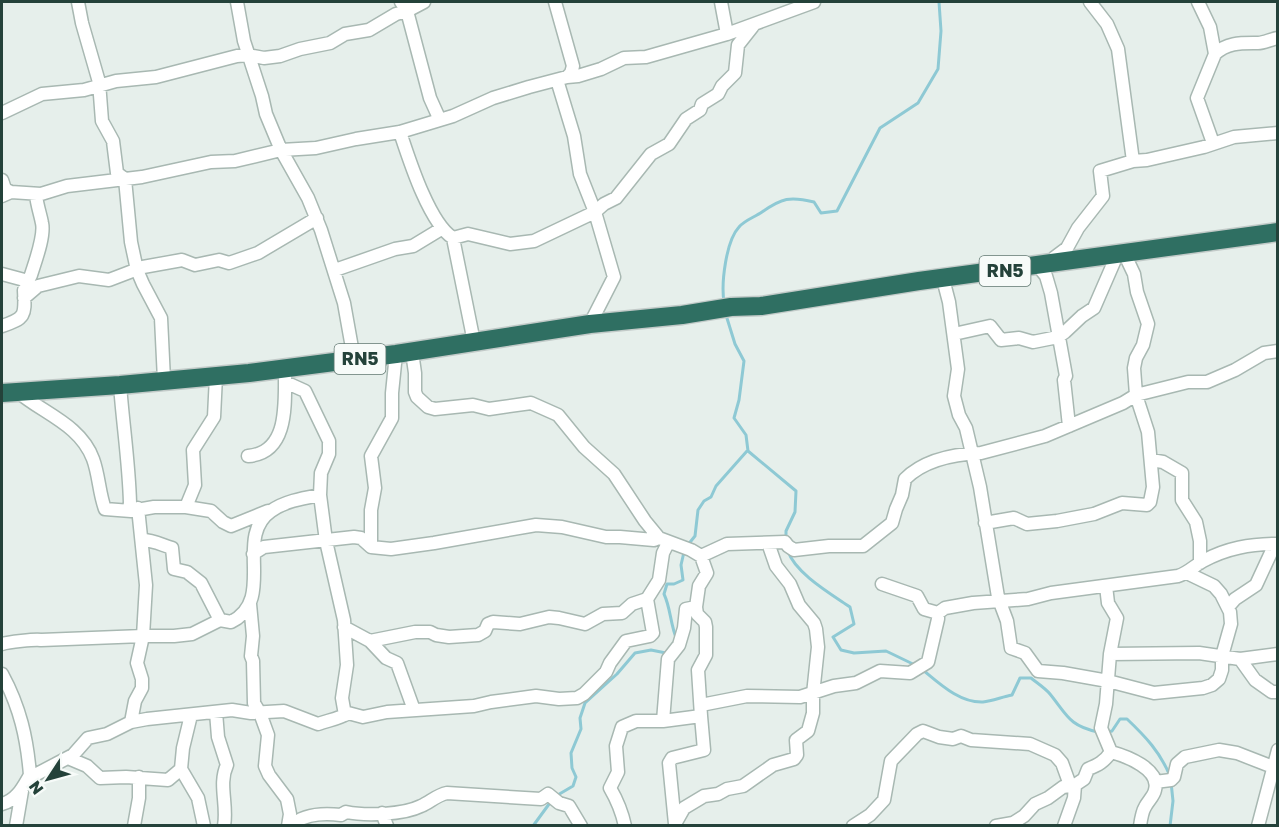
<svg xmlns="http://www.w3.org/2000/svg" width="1279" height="827" font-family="'Golos Text',sans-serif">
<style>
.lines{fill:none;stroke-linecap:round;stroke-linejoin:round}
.stream{stroke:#8ec9d4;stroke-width:3}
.minor-casing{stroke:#a8b8b2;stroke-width:15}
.highway-casing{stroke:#c2cac8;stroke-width:21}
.minor{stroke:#fff;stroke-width:12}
.highway{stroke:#2f6f62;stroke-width:18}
.labels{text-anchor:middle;stroke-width:5;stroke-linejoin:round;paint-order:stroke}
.shield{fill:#f7fbf9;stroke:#637a73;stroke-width:1.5}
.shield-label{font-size:18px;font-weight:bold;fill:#24423a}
</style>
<rect width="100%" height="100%" fill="#e6efeb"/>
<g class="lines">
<path class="stream" d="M724 302C721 283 726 241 739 227 745 220 755 217 762 212 782 198 790 196 814 202L821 213 837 211 880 128 918 103 938 69 941 31 939 2
M726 315 735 344 744 361 739 400 734 418 746 435 748 451 796 491 795 512 786 531V539
M687 546 695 536 698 510 704 501 711 497 716 486 747 451
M788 551C795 573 831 594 850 607L854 624 833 637 841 650 854 653 886 651 915 665
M677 640C670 624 671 609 664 594L667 584H674L683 580 681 565 684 552
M923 670C940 684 960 703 983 702 992 701 1002 697 1012 695L1020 678H1031C1037 683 1045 688 1050 694 1067 715 1069 726 1098 732
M1108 732 1112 731 1120 719H1127C1146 737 1160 752 1170 776
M556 796 573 786 576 777 572 768 571 753 581 729 580 718 585 703 617 674 635 653 651 650 666 653
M533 826 552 800
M1170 826 1173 801 1171 782"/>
<g class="minor-casing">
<path id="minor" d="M78 2 82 23 99 82 102 121 113 141 117 173 125 179 131 242 137 270 143 284 161 318 164 380
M237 2 244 41 262 96 266 114 281 150 308 198 321 230 344 303 354 359
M401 2 407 11 430 98 439 118
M555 2 573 66 571 73 567 77
M721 2 727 34
M1090 2 1107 24 1118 49 1133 161 1147 160 1204 147 1234 137 1278 133
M1198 2 1210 27 1215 54 1197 98 1213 143
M1215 54C1227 42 1242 43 1258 43 1264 43 1271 39 1278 38
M557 80 574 136 580 174 595 212 614 277 590 324
M2 113 42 94 84 90 116 81 156 77 237 56 248 55 264 58 280 56 300 49 330 43 345 34 369 30 396 14 407 11 424 2
M400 132C409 159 429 223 453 238L474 342
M2 180 5 189 11 192
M2 196 11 192 41 194 67 186 142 177 211 162 235 161 281 150 316 148 356 139 400 132 453 116 493 98 529 87 567 77 578 76 601 69 624 58 646 57 727 34 814 2
M453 238 468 234 510 244 534 241 595 212 604 204 616 198 651 154 669 144 686 119 700 110 702 104 718 94 722 86 735 73 738 45 753 26
M1051 263 1055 257 1067 248 1078 228 1103 196 1100 171 1133 161
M1038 266 1046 276 1051 293 1066 376 1064 380 1069 426
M335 270 395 249 413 246 441 229
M2 274 28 281 31 275C35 262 45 236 42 223 40 213 37 205 36 195
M943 279 949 302 958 369 954 396 959 415 966 428 980 487 998 597 1007 621 1011 648 1025 653 1038 671 1063 673 1108 681 1154 693 1203 688 1212 685 1219 679 1222 670V656L1231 624 1230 612 1221 594 1214 586 1187 573
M24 298 38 286 79 276 109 280 143 267 182 260 195 265 219 260 229 263 258 253 317 218
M2 326C27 318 25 314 24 290
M954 334 990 326 1001 340 1019 338 1033 342 1058 337 1065 332 1082 316 1094 308 1114 262 1115 255
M412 352 415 373V392L417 397 428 407 435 409 473 405 489 409 531 403 558 415 584 447 614 474 645 521 659 538 691 550 701 556 727 544 785 542 788 546 794 550 829 546H863L892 523 896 509 902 495 905 479C924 460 955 454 981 453L1045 436 1123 403 1136 395 1188 382H1207L1235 370 1264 353 1278 351
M285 382 305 391 329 441V454L321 473 320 495 326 541 344 620 347 665 342 698 345 715
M120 385C123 425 129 464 130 503L129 509
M17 391C42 413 80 424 93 459 99 475 99 493 105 509L131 511 154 507H186L195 485 193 450 214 417 216 376
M248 456C288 453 285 406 285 375
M1151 460 1163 462 1182 473V500L1196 522 1200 541V563
M186 507 211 511 223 522 231 526 268 511
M138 508 146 585 143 636H174L192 634 220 620 231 622C277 599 233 537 271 511 285 501 304 498 320 495
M985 523 1014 518 1027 524 1057 521 1094 514 1122 503 1147 505 1150 502 1153 487 1148 432 1136 395 1134 368 1136 358 1143 345 1148 324 1137 292 1134 274 1124 253
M142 540C153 540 162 545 172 548L174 569 187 572 201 583 220 620
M371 547V510L375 488 371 456 392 418V393L396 354
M253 554 264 547 354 537 361 538 371 547 391 549 434 543 536 525 562 527 606 537H620L654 540 659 538
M882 584 917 596 924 609 938 613
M1106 586 1108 603 1117 618 1110 654 1106 704 1101 728 1111 752C1126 756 1161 769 1155 790 1154 796 1148 801 1145 807 1142 812 1141 819 1140 826
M250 604 253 636 251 656 253 661 254 703 260 713 268 735 265 766 269 775 287 799 290 814 288 826
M1228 607 1235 599 1256 585 1275 544
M344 627 370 641 386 658 397 663 414 710
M370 641 415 632H430L436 635 449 637 478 635 485 631 488 624 493 622 520 624 549 617 559 618 585 624 603 614 622 613 632 604 647 599
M2 644C8 642 35 639 41 640L143 636 137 663 142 679V688L135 701 131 722
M1110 654 1199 653 1240 659 1255 680 1272 692H1278
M1240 659 1278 654
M2 674C20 707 27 738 30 775L33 776 73 755 88 738 107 734 131 722 147 719 232 710 251 713 284 711 318 724C329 720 339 719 348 713L363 717 387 712 474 706 491 702 536 696 559 699 577 698 584 694 606 672 610 663 626 641 650 636 653 633 647 599 659 580 663 553 668 543
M701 705 747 696 800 697 834 686 856 683 880 671 910 673 928 662 938 619V613L945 608 973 603 1028 599 1051 593 1178 576C1188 573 1194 566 1203 561 1227 548 1250 544 1278 544
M216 712 218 737 227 765C218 784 228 805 224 826
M663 721 668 659 679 645 684 628 686 609 696 607
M68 758 87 766 100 778 126 777 168 780 181 769 183 748 191 715
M181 769 198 798 204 826
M1155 782 1171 780 1174 777 1177 764 1185 757 1219 750 1237 753 1278 769
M2 804C17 800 23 787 30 775
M382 813 387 826
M675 824 684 808 704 796 718 794 727 789 743 786 773 765 794 759 797 755 796 740 808 731 813 713V694L818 647 816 629 814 623 799 605 790 584 776 566 768 543
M675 824 669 763 672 758 704 750 701 716
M16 826 22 791
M134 826 139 798V777
M291 826C304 813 324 813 341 815L346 812C365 816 403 815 421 806 430 802 437 795 447 793L541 799 548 794 559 803 569 806 581 826
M625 826C622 812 617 800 610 788L618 772 616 746 622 727 636 721H663L701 716 698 670 706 655V627L705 622 697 614 696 607 699 586 707 573 701 556
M853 826 870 815 884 800 891 761 917 734 923 731 939 737 953 739 961 736 971 740 1030 744 1055 755 1062 763 1070 785
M996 826 1013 823 1024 816 1035 804 1048 798 1063 787 1075 785
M1064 826 1074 798 1075 785 1084 779 1088 769C1098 765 1104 762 1111 752
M1258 826 1278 750"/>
</g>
<g class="highway-casing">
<path id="highway" d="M2 393 120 385 249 373 396 354 590 324 682 315 731 307 761 306 919 281 1278 232"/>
</g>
<use href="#minor" class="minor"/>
<use href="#highway" class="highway"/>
</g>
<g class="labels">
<g class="shield">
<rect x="979.5" y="256" width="51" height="30" rx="4.5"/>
<rect x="334.5" y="344" width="51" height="30" rx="4.5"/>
</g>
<g class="shield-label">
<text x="1005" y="277">RN5</text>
<text x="360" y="365">RN5</text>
</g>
</g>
<rect width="1279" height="827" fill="none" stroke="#24423a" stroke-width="6"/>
<g transform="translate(48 779) rotate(234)" stroke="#f7fbf9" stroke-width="4.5" paint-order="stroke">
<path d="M0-4.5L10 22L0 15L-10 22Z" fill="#24423a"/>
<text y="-9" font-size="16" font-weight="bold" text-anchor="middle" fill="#24423a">N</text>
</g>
</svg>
